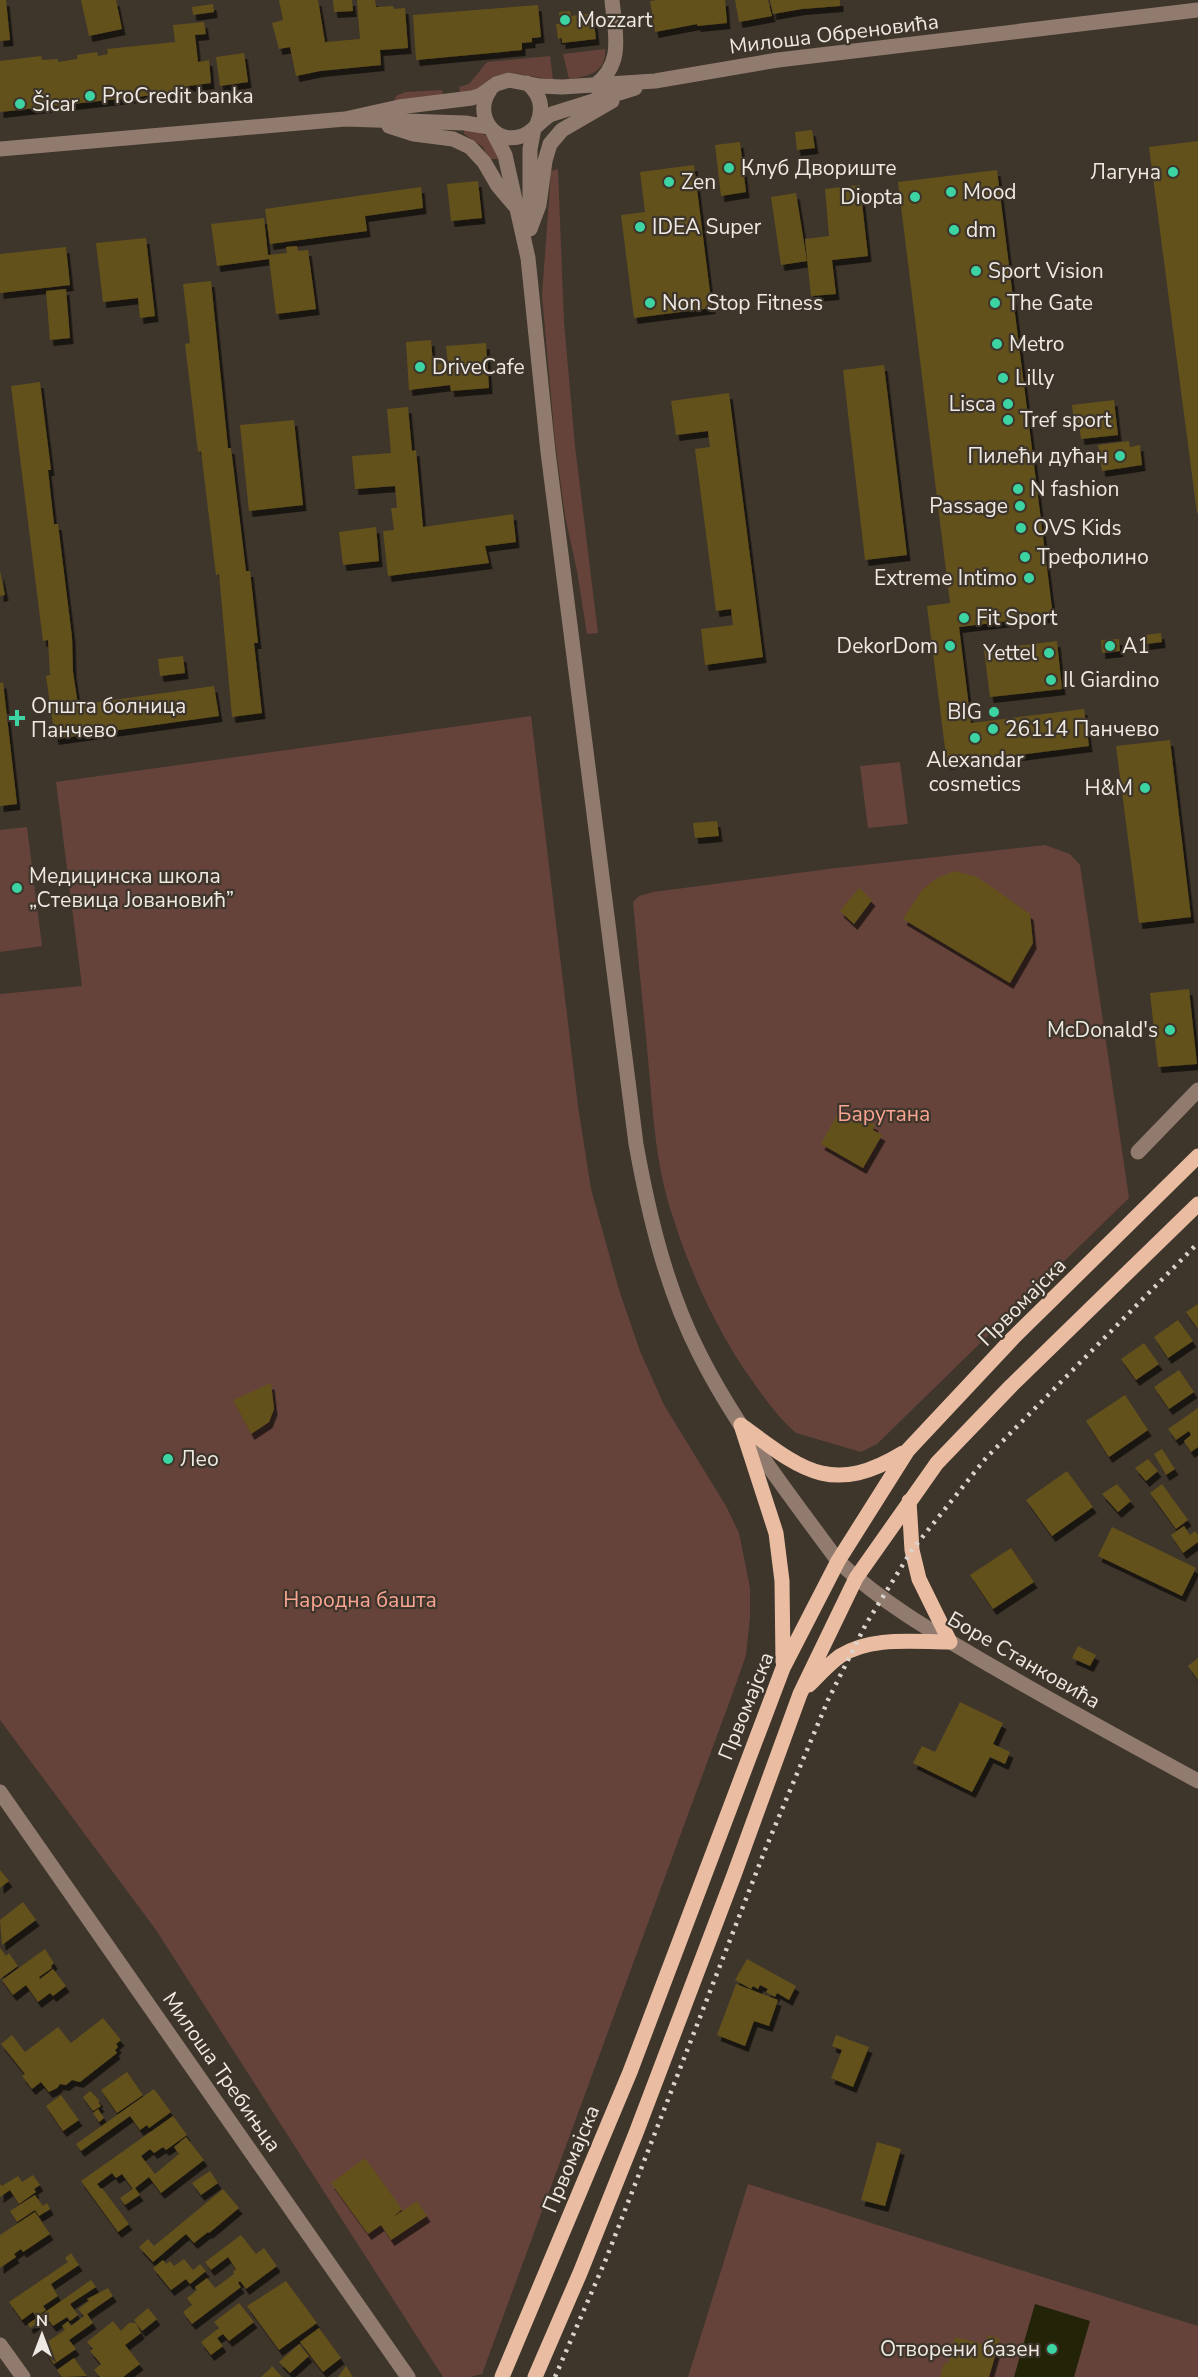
<svg xmlns="http://www.w3.org/2000/svg" width="1198" height="2377" font-family="'Nunito Sans',sans-serif">
<style>
.green{fill:#65433b}
.water{fill:#232307}
.building{fill:#63511c;filter:url(#shadow)}
.lines{fill:none;stroke-linecap:round;stroke-linejoin:round}
.minor{stroke:#917b6e;stroke-width:15}
.major{stroke:#eabda3;stroke-width:15}
.rail{stroke:#dad4cd;stroke-width:4.5;stroke-dasharray:3 6;stroke-linecap:butt}
.poi-dot{fill:#3dd4a3;stroke:#3e352b;stroke-width:2}
.labels{text-anchor:middle;stroke-width:4.5;stroke-linejoin:round;paint-order:stroke}
.poi-label{font-size:21px;fill:#efe9e3;stroke:#3e352b;text-anchor:start}
.street-label{font-size:21px;fill:#efe9e3;stroke:#3e352b}
.park-label{font-size:21px;fill:#faa593;stroke:#3e352b}
</style>
<defs>
<filter id="shadow"><feDropShadow dx="3.5" dy="6" stdDeviation="0" flood-color="#0009"/></filter>
</defs>
<rect width="100%" height="100%" fill="#3e352b"/>
<path class="green" d="M605 49C607 72 588 77 569 79L563 54Z
M550 56 553 80 508 72 491 78 476 90 460 93 459 87 469 84 487 62Z
M442 90 443 96 394 102 396 96 405 92Z
M464 129C490 134 490 136 500 159H489L483 147 464 134Z
M558 169 564 322 575 446 598 633 587 634 577 571 565 516 555 441 542 296 551 171Z
M531 716 578 1106 591 1189 619 1290 640 1351 664 1405 726 1506 739 1533 750 1588V1618L746 1655 736 1684 482 2374 470 2377H443L156 1930 0 1720V994L82 986 56 782Z
M900 762 908 824 868 828 860 766Z
M27 827 42 946 0 952V830Z
M1045 845 1070 854 1080 865 1129 1198 877 1444 861 1452 796 1433C775 1415 758 1389 742 1366 710 1317 686 1261 669 1205 656 1161 653 1115 649 1070 644 1014 638 958 633 902L639 896 653 892 836 868Z
M748 2184 1198 2326V2377H688Z"/>
<path class="water" d="M1035 2304 1090 2321 1074 2377H1014Z"/>
<path class="building" d="M0 0H6L10 40 0 41Z
M81 0H116L122 29 89 36Z
M279 0H318L325 42 360 39 357 0H375L376 7 393 6 394 9 405 8 408 48 380 50 381 65 320 71 296 76 290 47 279 49 272 23 283 20Z
M333 0H352L353 11 334 12Z
M657 0H725L727 23 697 26V24L655 32 650 1Z
M735 0H768L772 16 739 22Z
M770 0H840V6L802 9 773 14Z
M213 4 214 12 193 15 192 7Z
M538 5 541 37 532 38V42L522 43V50L416 60 413 15Z
M570 11 571 16 593 13 596 39 562 43V38L558 39 556 24H560L559 12Z
M204 22 206 34 195 35 198 62 209 60 211 83 181 87V92L0 112V61L41 56 42 60 58 59V62L77 59V55L97 52 98 56 108 54 107 49 175 42 173 25Z
M244 53 248 82 220 86 216 57Z
M812 130 815 148 797 150 795 132Z
M1198 141V513H1197L1149 147Z
M740 142 746 192 721 196 715 145Z
M694 165 712 308 634 318 621 215 645 212 640 172Z
M997 170 1053 616 959 627 971 723 1084 709 1089 746 947 764 927 606 950 603 898 182Z
M478 181 482 218 451 221 447 184Z
M860 185 868 256 832 260 836 294 811 296 805 239 829 236 825 189Z
M421 187 423 208 365 216 367 231 270 244 265 209Z
M796 193 807 261 781 265 771 197Z
M264 218 268 255 287 253 286 247 297 246 298 251 308 250 316 309 276 314 269 259 217 266 211 224Z
M146 238 155 316 140 318 138 298 103 302 96 243Z
M66 247 70 285 0 293V254Z
M211 281 228 448H231L246 571H250L258 643H254L262 713 232 717 219 574 216 575 201 451 198 452 185 344 190 343 183 284Z
M66 289 70 338 50 340 46 291Z
M431 340 433 364 448 363 446 346 486 343 489 388 451 391 450 385 409 390 406 342Z
M884 365 907 555 865 560 843 370Z
M40 382 51 470H48L54 524H58L72 637 73 672 78 705 214 686 219 716 55 739 46 676 50 675 48 640 43 641 11 386Z
M729 393 763 657 705 665 701 629 733 625 731 609 716 611 695 449 710 447 708 431 676 435 671 401Z
M1114 400 1118 435 1081 439 1079 423H1074L1072 405Z
M408 407 412 451 416 450 423 527 513 514 516 542 485 546 489 563 388 576 383 531 394 530 391 508H397L395 486 355 489 352 456 391 453 387 409Z
M294 420 303 505 249 511 240 425Z
M1129 441 1130 447 1140 445 1142 465 1102 471 1098 445Z
M376 527 379 561 343 565 339 532Z
M0 571 5 595 0 596Z
M1161 633 1162 642 1146 644 1145 635Z
M1119 639 1120 651 1102 653 1101 640Z
M1057 641 1062 689 990 697 984 650Z
M183 656 185 673 160 676 158 659Z
M3 682 17 804 0 806V683Z
M1170 740 1191 917 1139 923 1116 746Z
M717 821 719 836 695 838 693 823Z
M955 871 977 877 1030 914 1033 943 1010 983 903 919 922 890 937 878Z
M859 888 872 900 854 924 840 911Z
M1189 989 1197 1064 1158 1067 1150 993Z
M839 1111 850 1117 853 1113 875 1125 873 1130 882 1135 863 1168 821 1144Z
M1198 1304V1329L1186 1312Z
M1178 1320 1193 1341 1168 1358 1154 1337Z
M1144 1343 1159 1364 1136 1380 1121 1359Z
M1179 1370 1194 1392 1169 1409 1154 1387Z
M271 1383 274 1409 269 1422 251 1434 233 1400Z
M1125 1395 1148 1430 1109 1457 1086 1421Z
M1198 1408V1447L1191 1452 1184 1441 1191 1435 1189 1431 1176 1440 1168 1429Z
M1162 1449 1175 1469 1166 1475 1154 1454Z
M1148 1459 1158 1471 1146 1481 1135 1468Z
M1067 1471 1093 1507 1052 1536 1026 1500Z
M1117 1484 1131 1501 1118 1512 1102 1494Z
M1162 1484 1188 1520 1176 1529 1150 1493Z
M1184 1526 1190 1535 1195 1531 1198 1535V1542L1183 1553 1171 1535Z
M1112 1527 1196 1568 1182 1596 1098 1556Z
M1011 1548 1034 1582 993 1609 970 1575Z
M1078 1646 1096 1655 1090 1666 1072 1658Z
M1198 1658V1680L1188 1666Z
M960 1702 1003 1723 993 1744 1010 1752 1005 1764 990 1757 972 1792 913 1763 922 1746 935 1752Z
M0 1870 9 1881 0 1888Z
M23 1902 36 1920 2 1945 0 1920Z
M0 1948 6 1956 9 1953 18 1966 0 1979Z
M45 1949 54 1963 51 1966 52 1968 39 1977 40 1979 53 1969 66 1986 53 1996 50 1993 38 2002 26 1985 13 1995 2 1980Z
M747 1959 796 1986 789 2000 777 1993 775 1997 766 1992 768 1989 760 1985 758 1989 753 1986 751 1989 735 1980Z
M736 1984 778 2000 769 2026 754 2021 745 2046 717 2035Z
M103 2018 121 2040 116 2044 118 2047 115 2050 117 2053 80 2082 72 2080 66 2085 60 2084 57 2088 49 2092 41 2082 32 2089 22 2076 25 2074 1 2044 12 2035 25 2052 58 2027 71 2043Z
M836 2035 869 2047 853 2087 831 2078 842 2050 832 2046Z
M127 2072 143 2095 117 2113 101 2090Z
M154 2089 171 2112 149 2128 147 2125 140 2130 130 2116 81 2151 76 2144Z
M90 2091 100 2101 98 2102 101 2106 93 2111 83 2097Z
M61 2095 79 2120 63 2131 46 2106Z
M98 2109 104 2118 99 2122 93 2113Z
M173 2116 187 2135 166 2150 163 2147 154 2153 150 2149 141 2156 155 2174 179 2154 174 2147 186 2137 204 2160 161 2193 149 2177 135 2188 140 2195 125 2205 120 2198 133 2189 122 2174 116 2178 112 2173 97 2184 101 2189 102 2188 129 2224 118 2232 81 2181Z
M877 2142 901 2149 885 2206 861 2200Z
M365 2158 402 2209 392 2218 417 2201 427 2216 391 2240 381 2225 368 2234 331 2183Z
M210 2171 218 2183 201 2195 192 2183Z
M33 2175 40 2185 34 2189 36 2192 19 2204 10 2190 0 2197V2184L2 2186 18 2176 22 2182Z
M223 2189 239 2208 209 2233 208 2232 194 2243 186 2234 153 2262 139 2247 148 2239 154 2246Z
M35 2195 43 2206 47 2203 50 2209 39 2216 35 2210 17 2222 10 2211Z
M35 2212 50 2234 23 2252 21 2249 14 2254 16 2257 0 2268V2235Z
M241 2235 256 2254 264 2248 277 2266 246 2289 240 2281 238 2283 241 2287 192 2324 183 2312 192 2305 187 2298 197 2290 195 2287 207 2278 215 2288 234 2274 233 2272 236 2269 228 2257 211 2270 205 2262Z
M71 2253 79 2265 51 2284 58 2296 43 2306 46 2310 36 2317 33 2312 22 2320 9 2302 68 2262 65 2258Z
M184 2259 193 2270 200 2264 206 2271 190 2284 186 2279 171 2290 153 2268 163 2260 166 2264 170 2261 174 2266Z
M91 2280 96 2287 70 2304 78 2315 70 2321 67 2317 53 2326 46 2317 30 2328 28 2324Z
M286 2281 317 2323 279 2350 247 2306Z
M108 2288 113 2296 87 2314 93 2323 69 2340 76 2349 54 2364 41 2346 65 2330 62 2326 68 2321 71 2326 84 2316 78 2309 89 2301 87 2299Z
M239 2303 254 2322 229 2341 223 2334 217 2338 223 2346 211 2355 201 2342 219 2328 214 2322Z
M148 2308 157 2319 142 2331 134 2320Z
M113 2321 121 2331 129 2323H135L137 2325 141 2333 125 2345 140 2364 123 2377H100L94 2370 101 2364 90 2351 93 2349 87 2342Z
M319 2328 341 2358 323 2372 300 2342Z
M988 2335 1000 2339 989 2377H940L944 2363 948 2364 955 2337 986 2345Z
M299 2344 309 2356 290 2373 279 2362Z
M74 2358 87 2376 62 2377 57 2370Z
M272 2366 282 2377H261L270 2369Z
M346 2366 353 2377H338Z"/>
<g class="lines">
<path class="minor" d="M527 83C541 94 544 108 537 124
M594 86C625 64 615 33 612 0
M490 90C473 113 493 146 522 136 534 132 541 119 552 114L635 88
M345 119 399 107 472 98 481 95 496 84 509 80 540 86 562 87 655 81 778 60 1198 10
M389 126 414 134 453 139 470 147 484 162 498 186 515 206
M493 132 505 155 528 258 548 452 636 1144C649 1216 666 1288 699 1353 736 1427 789 1494 838 1561 885 1606 940 1636 995 1668 1062 1707 1130 1744 1198 1781
M0 149 345 119 465 123 489 127
M530 213V149L534 128
M530 229 539 205 545 161 550 144 562 130 612 101
M1138 1152 1198 1090
M0 1792 408 2377
M0 2345 23 2377"/>
<path class="major" d="M741 1425 776 1533 782 1581 783 1662
M741 1425C801 1469 831 1497 903 1453
M809 1685C819 1675 829 1664 840 1656 871 1636 914 1642 950 1642L919 1579 912 1550 909 1501
M502 2377 630 2072 783 1668 838 1561 908 1450 1013 1338 1198 1156
M535 2377 580 2273 636 2133 734 1875 800 1694 856 1578 937 1463 1011 1386 1198 1204"/>
<path class="rail" d="M555 2377 606 2259 765 1850 828 1700 866 1624 912 1550 986 1458 1198 1243"/>
</g>
<g class="poi-dot">
<circle cx="565" cy="20" r="6"/>
<circle cx="90" cy="96" r="6"/>
<circle cx="20" cy="104" r="6"/>
<circle cx="729" cy="168" r="6"/>
<circle cx="1173" cy="172" r="6"/>
<circle cx="669" cy="182" r="6"/>
<circle cx="951" cy="192" r="6"/>
<circle cx="915" cy="197" r="6"/>
<circle cx="640" cy="227" r="6"/>
<circle cx="954" cy="230" r="6"/>
<circle cx="976" cy="271" r="6"/>
<circle cx="650" cy="303" r="6"/>
<circle cx="995" cy="303" r="6"/>
<circle cx="997" cy="344" r="6"/>
<circle cx="420" cy="367" r="6"/>
<circle cx="1003" cy="378" r="6"/>
<circle cx="1008" cy="404" r="6"/>
<circle cx="1008" cy="420" r="6"/>
<circle cx="1120" cy="456" r="6"/>
<circle cx="1018" cy="489" r="6"/>
<circle cx="1020" cy="506" r="6"/>
<circle cx="1021" cy="528" r="6"/>
<circle cx="1025" cy="557" r="6"/>
<circle cx="1029" cy="578" r="6"/>
<circle cx="964" cy="618" r="6"/>
<circle cx="950" cy="646" r="6"/>
<circle cx="1110" cy="646" r="6"/>
<circle cx="1049" cy="653" r="6"/>
<circle cx="1051" cy="680" r="6"/>
<circle cx="994" cy="712" r="6"/>
<path d="M14 709h6v6h6v6h-6v6h-6v-6h-6v-6h6z"/>
<circle cx="993" cy="729" r="6"/>
<circle cx="975" cy="738" r="6"/>
<circle cx="1145" cy="788" r="6"/>
<circle cx="17" cy="888" r="6"/>
<circle cx="1170" cy="1030" r="6"/>
<circle cx="168" cy="1459" r="6"/>
<circle cx="1052" cy="2349" r="6"/>
</g>
<g class="labels">
<g class="poi-label">
<text x="577" y="27">Mozzart</text>
<text x="102" y="103">ProCredit banka</text>
<text x="32" y="111">Šicar</text>
<text x="741" y="175">Клуб Двориште</text>
<text x="1161" y="179" text-anchor="end">Лагуна</text>
<text x="681" y="189">Zen</text>
<text x="963" y="199">Mood</text>
<text x="903" y="204" text-anchor="end">Diopta</text>
<text x="652" y="234">IDEA Super</text>
<text x="966" y="237">dm</text>
<text x="988" y="278">Sport Vision</text>
<text x="662" y="310">Non Stop Fitness</text>
<text x="1007" y="310">The Gate</text>
<text x="1009" y="351">Metro</text>
<text x="432" y="374">DriveCafe</text>
<text x="1015" y="385">Lilly</text>
<text x="996" y="411" text-anchor="end">Lisca</text>
<text x="1020" y="427">Tref sport</text>
<text x="1108" y="463" text-anchor="end">Пилећи дућан</text>
<text x="1030" y="496">N fashion</text>
<text x="1008" y="513" text-anchor="end">Passage</text>
<text x="1033" y="535">OVS Kids</text>
<text x="1037" y="564">Трефолино</text>
<text x="1017" y="585" text-anchor="end">Extreme Intimo</text>
<text x="976" y="625">Fit Sport</text>
<text x="938" y="653" text-anchor="end">DekorDom</text>
<text x="1122" y="653">A1</text>
<text x="1037" y="660" text-anchor="end">Yettel</text>
<text x="1063" y="687">Il Giardino</text>
<text x="31" y="713">Општа болница<tspan x="31" dy="24">Панчево</tspan></text>
<text x="982" y="719" text-anchor="end">BIG</text>
<text x="1005" y="736">26114 Панчево</text>
<text x="975" y="767" text-anchor="middle">Alexandar<tspan x="975" dy="24">cosmetics</tspan></text>
<text x="1133" y="795" text-anchor="end">H&amp;M</text>
<text x="29" y="883">Медицинска школа<tspan x="29" dy="24">„Стевица Јовановић”</tspan></text>
<text x="1158" y="1037" text-anchor="end">McDonald's</text>
<text x="180" y="1466">Лео</text>
<text x="1040" y="2356" text-anchor="end">Отворени базен</text>
</g>
<g class="street-label">
<text transform="translate(834 34) rotate(-7)" y="7">Милоша Обреновића</text>
<text transform="translate(1022 1302) rotate(-45)" y="7">Првомајска</text>
<text transform="translate(1024 1660) rotate(30)" y="7">Боре Станковића</text>
<text transform="translate(746 1706) rotate(-68)" y="7">Првомајска</text>
<text transform="translate(222 2072) rotate(55)" y="7">Милоша Требињца</text>
<text transform="translate(571 2159) rotate(-67)" y="7">Првомајска</text>
</g>
<g class="park-label">
<text x="884" y="1121">Барутана</text>
<text x="360" y="1607">Народна башта</text>
</g>
</g>
<g transform="translate(42 2335)" stroke="#3e352b" stroke-width="4.5" paint-order="stroke">
<path d="M0-4.5L10 22L0 15L-10 22Z" fill="#efe9e3"/>
<text y="-9" font-size="16" font-weight="bold" text-anchor="middle" fill="#efe9e3">N</text>
</g>
</svg>
